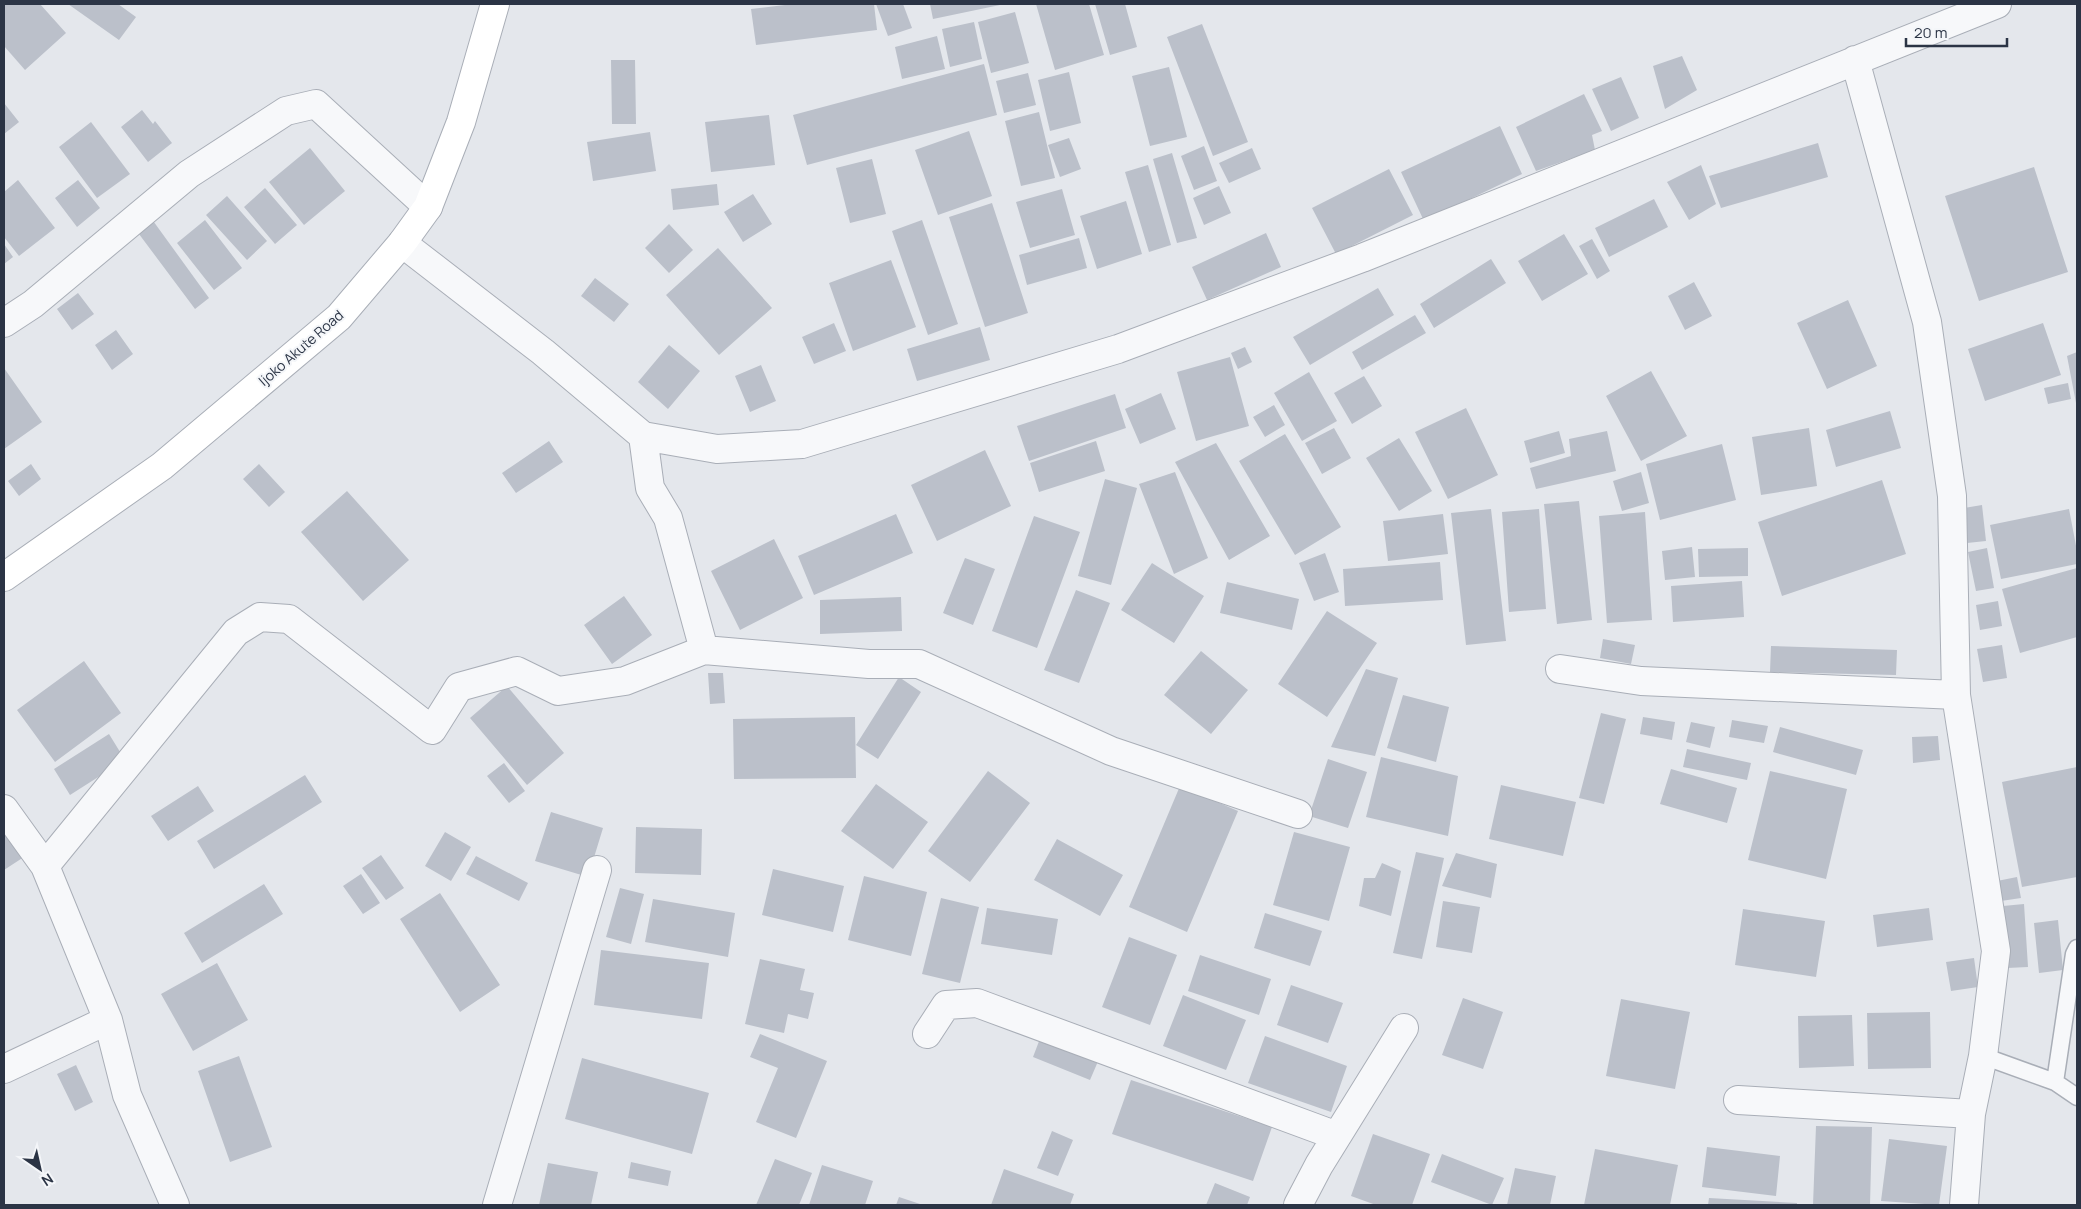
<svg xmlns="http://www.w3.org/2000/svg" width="2081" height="1209" font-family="Manrope,sans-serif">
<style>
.building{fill:#bbc0ca}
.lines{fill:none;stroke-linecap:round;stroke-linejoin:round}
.lane-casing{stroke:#a9aeb7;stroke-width:19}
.street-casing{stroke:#a9aeb7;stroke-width:30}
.secondary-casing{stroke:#a9aeb7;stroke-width:30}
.lane{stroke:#f7f8fa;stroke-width:16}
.street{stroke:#f7f8fa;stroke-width:28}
.secondary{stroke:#fff;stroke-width:28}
.labels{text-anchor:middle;stroke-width:4;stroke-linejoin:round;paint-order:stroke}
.street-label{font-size:14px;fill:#2b3445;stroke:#f4f6f9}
</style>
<rect width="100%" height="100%" fill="#e4e7ec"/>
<path class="building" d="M4 4H40L66 33 25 70 4 46Z
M68 4H118L136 17 119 40Z
M793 4H874L877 30 756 45 751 9Z
M876 4H903L912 28 888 36Z
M930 4H1000V5L933 19Z
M1036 4H1089L1104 55 1055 70Z
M1095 4H1125L1137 47 1110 55Z
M1015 12 1029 63 991 73 978 22Z
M974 22 982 59 950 67 942 29Z
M1202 24 1248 142 1213 156 1167 37Z
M937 36 945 69 902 79 895 47Z
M1682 56 1697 90 1665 109 1653 66Z
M611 60H635L636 124H612Z
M984 64 997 115 807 165 793 115Z
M1169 67 1187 137 1150 146 1132 76Z
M1069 72 1081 123 1050 131 1038 80Z
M1028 73 1036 105 1004 113 996 81Z
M1621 77 1639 118 1611 131 1592 89Z
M1584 94 1602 131 1592 135 1595 150 1536 171 1516 127Z
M4 103 19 122 4 134Z
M142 110 153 124 155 121 172 143 148 162 121 127Z
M1039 112 1055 178 1021 186 1005 121Z
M769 115 775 165 711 172 705 122Z
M91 122 130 174 97 198 59 147Z
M1500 126 1522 174 1424 221 1401 172Z
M969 131 992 196 938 215 915 150Z
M650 132 656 171 593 181 587 142Z
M1069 138 1081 169 1060 177 1048 145Z
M1818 143 1828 177 1721 208 1709 176Z
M1204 146 1217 181 1194 190 1181 156Z
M310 148 345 191 304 225 269 182Z
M1252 148 1261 169 1229 183 1219 163Z
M1172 153 1197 238 1177 243 1153 159Z
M872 159 886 214 850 223 836 168Z
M1148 165 1171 245 1149 252 1125 172Z
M1701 165 1716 204 1689 220 1667 182Z
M2034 167 2068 272 1979 301 1945 196Z
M1389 169 1413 215 1336 254 1312 208Z
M18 180 55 228 19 256 4 237V192Z
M78 180 100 208 77 227 55 198Z
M717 184 719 205 673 210 671 189Z
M1219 186 1231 213 1204 225 1193 198Z
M265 188 297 225 275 244 244 207Z
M1062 189 1075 235 1030 248 1016 202Z
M753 194 772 224 743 242 724 212Z
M227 196 267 241 247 260 206 215Z
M1654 199 1668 227 1609 257 1595 228Z
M1126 201 1142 254 1097 269 1080 216Z
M992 203 1028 313 985 327 949 217Z
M151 218 209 298 195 309 136 230Z
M205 220 242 268 214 290 177 243Z
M922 220 958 324 928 335 892 231Z
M669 224 693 250 669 273 645 248Z
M1266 233 1281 267 1207 300 1192 267Z
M1564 234 1588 274 1542 301 1518 261Z
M1079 238 1087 268 1027 285 1019 255Z
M1592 239 1610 271 1597 279 1579 246Z
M4 244 13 257 4 264Z
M718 248 772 308 719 355 666 295Z
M1491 259 1506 283 1434 328 1420 304Z
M891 260 916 327 853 351 829 283Z
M595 278 629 304 614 322 581 296Z
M1694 282 1712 316 1685 330 1668 296Z
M1378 288 1394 315 1310 365 1293 337Z
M78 293 94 314 72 330 57 309Z
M1848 300 1877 366 1827 389 1797 323Z
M1415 315 1426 333 1362 370 1352 352Z
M834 323 846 351 814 364 802 337Z
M2043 323 2061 375 1985 401 1968 349Z
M980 327 990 360 917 381 907 349Z
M116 330 133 354 112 370 95 345Z
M669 345 700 371 668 409 638 382Z
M1245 347 1252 362 1238 369 1231 353Z
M2077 352V403H2076L2067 356Z
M1230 357 1249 426 1196 441 1177 372Z
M761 365 776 401 750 412 735 376Z
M4 368 42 422 4 449Z
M1651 371 1687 436 1641 461 1606 396Z
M1309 372 1337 421 1302 441 1274 393Z
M1364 376 1382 406 1352 424 1334 393Z
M2068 383 2071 399 2048 404 2044 388Z
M1161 393 1176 429 1140 444 1125 409Z
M1115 394 1126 428 1029 461 1017 426Z
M1274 405 1285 425 1265 437 1253 417Z
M1466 408 1498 475 1448 499 1415 432Z
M1890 411 1901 448 1836 467 1826 430Z
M1334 428 1351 458 1322 474 1305 443Z
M1809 428 1817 486 1761 495 1752 437Z
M1559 431 1565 453 1530 463 1524 441Z
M1607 431 1616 471 1536 489 1530 468 1571 456 1569 439Z
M1285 434 1341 527 1295 555 1239 461Z
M1399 438 1432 491 1399 511 1366 458Z
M549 441 563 462 516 493 502 473Z
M1096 441 1105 471 1039 492 1030 463Z
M1216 443 1270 536 1229 560 1175 462Z
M1722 444 1736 500 1660 520 1646 464Z
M985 450 1011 506 937 541 911 485Z
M31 464 41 479 19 496 8 481Z
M259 464 285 492 269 507 243 479Z
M1175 472 1208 558 1174 574 1139 484Z
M1641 472 1649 503 1622 511 1613 481Z
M1105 479 1137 488 1111 585 1078 576Z
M1882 480 1906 554 1782 596 1758 522Z
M347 491 409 560 363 601 301 532Z
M1579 501 1592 620 1557 624 1544 504Z
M1982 505 1986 541 1967 543 1964 508Z
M1491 509 1506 641 1466 645 1451 513Z
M1539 509 1546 609 1509 612 1502 512Z
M2069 509 2077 551V564L2001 579 1990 525Z
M1645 512 1652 620 1607 623 1599 516Z
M896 514 913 553 814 595 798 556Z
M1443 514 1448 554 1388 561 1383 521Z
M1034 516 1080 532 1037 648 992 631Z
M774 539 803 598 740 630 711 571Z
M1692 547 1695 577 1665 580 1662 551Z
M1748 548V576L1699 577 1698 549Z
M1987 548 1994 588 1976 591 1968 552Z
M1325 553 1339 592 1314 601 1299 563Z
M965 558 995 569 973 625 943 613Z
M1440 562 1443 600 1345 606 1343 569Z
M1152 563 1204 596 1174 643 1121 610Z
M2077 568V637L2020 653 2002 589Z
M1742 581 1744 617 1673 622 1671 586Z
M1227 582 1299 599 1292 630 1220 613Z
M1076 590 1110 603 1079 683 1044 670Z
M624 596 652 635 612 664 584 625Z
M901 597 902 631 820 634V600Z
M1998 601 2002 626 1980 630 1976 605Z
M1327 611 1377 643 1327 717 1278 684Z
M1603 639 1635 645 1631 664 1600 658Z
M2002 645 2007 678 1983 682 1977 649Z
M1771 646 1897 650 1896 675 1770 672Z
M1201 651 1248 690 1211 734 1164 695Z
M84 661 121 713 55 762 17 710Z
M1366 669 1398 678 1375 756 1331 747Z
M708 673H723L725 703 710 704Z
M899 677 921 692 878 759 856 745Z
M507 686 564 753 527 785 470 718Z
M1403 695 1449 707 1436 762 1387 748Z
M1601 713 1626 719 1604 804 1579 798Z
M855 717 856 778 734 779 733 719Z
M1643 717 1675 722 1672 740 1640 734Z
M1732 720 1768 726 1764 743 1729 737Z
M1691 722 1715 727 1710 748 1686 742Z
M1780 727 1863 750 1856 775 1773 752Z
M109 734 125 760 70 795 54 769Z
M1938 736 1940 760 1913 763 1912 737Z
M1687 749 1751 763 1747 780 1683 767Z
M1381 757 1458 776 1448 836 1366 817Z
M1328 759 1367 772 1348 828 1309 816Z
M504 763 525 791 509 803 487 776Z
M2077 767V877L2022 887 2002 782Z
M1671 769 1737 788 1727 823 1660 804Z
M988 771 1030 803 970 882 928 851Z
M1770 771 1847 789 1826 879 1748 860Z
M305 775 322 802 214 869 197 841Z
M876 784 928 822 893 869 841 831Z
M1501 785 1576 802 1563 856 1489 839Z
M198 786 214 811 168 841 151 816Z
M1180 786 1238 811 1187 932 1129 907Z
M551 812 603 828 588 877 535 861Z
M4 821 27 855 4 870Z
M636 827 702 829 701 875 635 873Z
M445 832 471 847 451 881 425 866Z
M1294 832 1350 847 1329 921 1273 905Z
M1057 839 1123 875 1100 916 1034 880Z
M1416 852 1444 858 1422 959 1393 953Z
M1456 853 1497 864 1491 898 1442 886Z
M381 855 404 888 386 900 362 868Z
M476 856 528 883 519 901 466 874Z
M1382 863 1401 871 1391 916 1359 906 1364 878H1375Z
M773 869 844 886 833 932 762 915Z
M361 874 380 903 363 914 343 886Z
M864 876 927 892 911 956 848 940Z
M2017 877 2021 898 2001 901 1997 881Z
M264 884 283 914 202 963 184 933Z
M620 888 644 894 631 944 606 937Z
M440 893 500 985 460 1012 400 919Z
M941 898 979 907 960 983 922 974Z
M653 899 735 913 728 957 645 942Z
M1443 901 1480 907 1472 953 1436 947Z
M2024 904 2028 967 2007 968 2003 906Z
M987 908 1058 919 1052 955 981 944Z
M1929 908 1933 940 1877 947 1873 915Z
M1743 909 1825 921 1816 977 1735 965Z
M1265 913 1322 931 1310 966 1254 948Z
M2058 920 2063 970 2039 973 2034 923Z
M1129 937 1177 955 1150 1025 1102 1007Z
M601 950 709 963 702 1019 594 1005Z
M1200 955 1271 979 1259 1015 1188 991Z
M1974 958 1978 987 1951 991 1946 962Z
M760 959 805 969 800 990 814 993 808 1019 788 1014 784 1033 745 1024Z
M217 963 248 1020 193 1051 161 994Z
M1291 985 1343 1003 1328 1043 1277 1025Z
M1183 995 1246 1020 1226 1070 1163 1046Z
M1463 998 1503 1012 1483 1069 1442 1055Z
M1621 999 1690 1012 1675 1089 1606 1076Z
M1930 1012 1931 1068 1868 1069 1867 1013Z
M1852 1015 1854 1066 1799 1068 1798 1016Z
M760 1034 827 1061 796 1138 756 1122 778 1068 750 1057Z
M1041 1036 1099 1059 1090 1080 1033 1057Z
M1265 1036 1347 1066 1331 1112 1248 1083Z
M239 1056 272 1147 230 1162 198 1071Z
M582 1058 709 1093 692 1154 565 1119Z
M76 1065 93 1102 75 1111 57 1074Z
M1131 1080 1272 1127 1253 1181 1112 1134Z
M1816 1126 1872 1127 1870 1205H1813Z
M1052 1131 1073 1140 1058 1176 1037 1168Z
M1373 1134 1430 1154 1412 1205H1376L1351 1196Z
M1889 1139 1947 1146 1939 1205 1881 1201Z
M1707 1147 1780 1156 1776 1196 1702 1187Z
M1595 1149 1678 1165 1670 1205H1584Z
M1442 1154 1504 1178 1492 1205 1431 1182Z
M775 1159 812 1173 799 1205H756Z
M631 1162 671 1171 668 1186 628 1178Z
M548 1163 598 1172 591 1205H539Z
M822 1165 873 1181 865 1205H809Z
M1515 1168 1556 1176 1550 1205H1507Z
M1004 1169 1074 1194 1070 1205H991Z
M1215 1183 1250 1197 1247 1205H1206Z
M899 1197 923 1205H896Z
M1709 1198 1797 1203V1205H1708Z"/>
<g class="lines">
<g class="lane-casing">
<path id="lane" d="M1983 1056 2055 1082 2077 1097
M2055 1082 2074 954 2077 948"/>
</g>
<g class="street-casing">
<path id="street" d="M1855 60 1927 322 1952 496 1956 695 1996 951 1983 1056 1971 1114 1964 1205
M402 243 543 352 643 436 717 449 802 444 1118 349 1362 258 1997 4
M4 323 33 304 189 174 286 111 316 104 428 207
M643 436 650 488 668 518 704 650 869 664H919L1111 751 1298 814
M1560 669 1641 681 1956 695
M4 809 45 866 108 1020 127 1095 175 1205
M45 866 236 632 260 617 289 619 432 730 459 687 517 671 558 691 625 681 704 650
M927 1034 946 1005 977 1003 1337 1136
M4 1069 108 1020
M1738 1100 1971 1114
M497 1205 597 870
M1298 1205 1319 1165 1404 1028"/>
</g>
<g class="secondary-casing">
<path id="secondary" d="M4 577 162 466 339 317 402 243 428 207 461 122 495 4"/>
</g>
<use href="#lane" class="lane"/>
<use href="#street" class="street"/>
<use href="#secondary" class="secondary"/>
</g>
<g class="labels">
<g class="street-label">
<text transform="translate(301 348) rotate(-41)" y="5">Ijoko Akute Road</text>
</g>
</g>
<rect width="2081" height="1209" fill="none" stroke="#2b3445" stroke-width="10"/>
<g transform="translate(40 1169) rotate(146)" stroke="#f4f6f9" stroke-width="4" paint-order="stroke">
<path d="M0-4L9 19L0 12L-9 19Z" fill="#2b3445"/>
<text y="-8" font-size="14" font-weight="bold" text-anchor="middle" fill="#2b3445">N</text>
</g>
<path d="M1906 38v8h101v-8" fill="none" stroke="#2b3445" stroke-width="2.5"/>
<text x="1914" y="38" font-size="15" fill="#2b3445" stroke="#f4f6f9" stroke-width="4" paint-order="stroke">20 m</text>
</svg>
